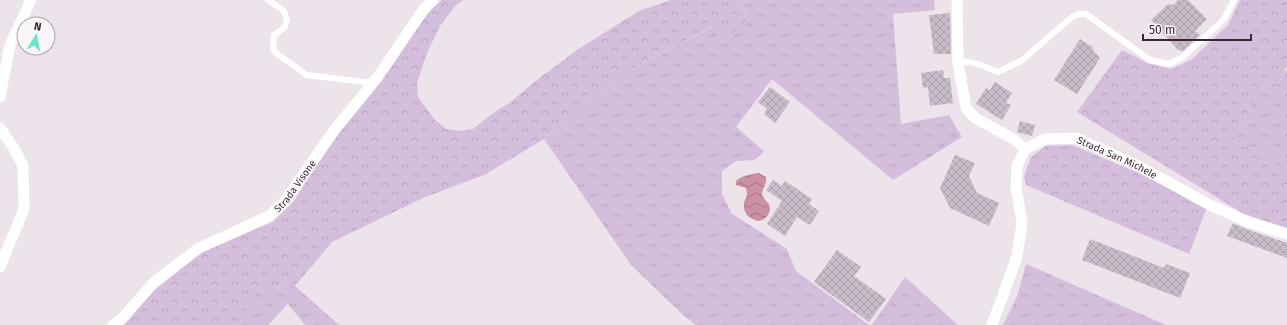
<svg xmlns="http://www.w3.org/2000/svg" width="1287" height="325" font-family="'Fira Sans',sans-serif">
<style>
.grass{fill:url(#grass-tufts)}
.forest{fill:url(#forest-crowns)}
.water{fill:url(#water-waves)}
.building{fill:url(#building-cross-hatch)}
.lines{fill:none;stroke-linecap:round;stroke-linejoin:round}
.service{stroke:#fff;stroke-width:6}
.minor{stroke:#fff;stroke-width:11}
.labels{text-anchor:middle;stroke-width:3.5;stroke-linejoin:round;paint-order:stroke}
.street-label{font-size:10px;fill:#3c2436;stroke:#f9f4f8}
</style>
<defs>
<pattern id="grass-tufts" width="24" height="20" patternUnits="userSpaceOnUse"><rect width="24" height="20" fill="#d5bedb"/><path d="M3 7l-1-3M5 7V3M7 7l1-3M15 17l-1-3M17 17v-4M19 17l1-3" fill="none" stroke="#b8a3bd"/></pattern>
<pattern id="forest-crowns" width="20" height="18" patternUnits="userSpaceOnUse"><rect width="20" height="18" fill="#d5bedb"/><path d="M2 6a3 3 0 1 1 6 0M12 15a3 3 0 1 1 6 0" fill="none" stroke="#b8a3bd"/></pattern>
<pattern id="water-waves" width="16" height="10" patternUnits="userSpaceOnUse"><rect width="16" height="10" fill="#cc90a3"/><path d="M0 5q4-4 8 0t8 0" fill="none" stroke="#a77586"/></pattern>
<pattern id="building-cross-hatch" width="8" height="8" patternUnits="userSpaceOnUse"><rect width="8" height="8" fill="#c9bcc9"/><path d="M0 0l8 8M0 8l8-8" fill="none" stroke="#aea1ad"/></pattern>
</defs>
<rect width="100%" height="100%" fill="#ece3eb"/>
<path class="grass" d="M739 0H934L935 10 893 14 901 124 949 115 962 137 893 180 772 79 736 127 764 151 755 160 736 161 722 171V194L732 214 787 249 796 271 869 325H696L684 316 631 265 544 139 619 76 714 26 727 40 749 19Z
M1285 71H1287V168L1277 166 1267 154 1232 141 1263 86 1276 89Z
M1026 264 1166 325H1003L1017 297Z
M905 277 958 325H872Z
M295 286 339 325H305L288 304 268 325H233L240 320 259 287Z"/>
<path class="forest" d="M442 0H463L455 6 440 26 427 53 417 83 418 97 435 120 446 129 460 131 473 129 496 111 508 104 542 76 577 50 639 11 671 0H739L749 19 727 40 713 26 619 76 544 139 486 174 423 198 332 242 295 286 259 287 240 321 233 325H123L154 291 200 253 273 222 294 201 343 125 377 84 430 10Z
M1240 0H1287V66L1276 89 1263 86 1232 141 1268 154 1277 166 1287 168V228L1244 214 1077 112 1122 50 1147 63 1171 69 1191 60 1228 25Z
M1072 145 1136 172 1207 207 1189 254 1026 185 1024 177 1031 157 1046 146Z"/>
<path class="water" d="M759 173 766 177C767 184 763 187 762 193 762 201 776 204 767 216 765 219 763 220 759 221 751 220 743 214 744 205 744 197 749 199 746 188L736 185V181C741 176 751 174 759 173Z"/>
<path class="building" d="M1178 0H1188L1207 19 1195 31 1200 35 1183 51 1178 50 1151 20 1168 4 1173 5Z
M950 13 951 54H934L929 15Z
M1080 39 1094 48 1092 49 1100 58 1077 94 1054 80Z
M943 70 944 78H950L953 103 930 106 928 87 923 88 921 73Z
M995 82 1012 93 1006 103 1011 105 1002 120 976 104 986 88 990 90Z
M770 87 790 102 775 123 764 114 767 109 758 102Z
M1020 121 1035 125 1032 136 1017 132Z
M955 155 975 163 969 176 977 193 999 203 989 226 950 208 940 188Z
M773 180 782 186 785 181 812 199 809 204 819 211 810 225 797 217 785 236 767 224 782 201 766 190Z
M1233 223 1246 229 1287 243V258L1227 236Z
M1090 239 1164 268 1166 264 1190 273 1180 298 1082 260Z
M837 250 861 267 854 276 886 299 869 322 814 282Z"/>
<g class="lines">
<path class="service" d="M268 0 284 11 287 20 284 28 274 35 273 49 278 55 295 66 306 75 373 83
M958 63C971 59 985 67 998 72L1021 61 1072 17 1079 14H1086L1150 60 1169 64 1183 57 1219 24 1224 19 1234 0"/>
<g class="minor">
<path d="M957 0 958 63 966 108 975 118 1015 140 1025 149"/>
<path d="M0 97 10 45 31 0"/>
<path d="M0 128 13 147 23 166 24 209 0 267"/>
<path id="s1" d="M113 325 121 320 154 282 199 248 269 216 284 202 336 128 377 78 424 9 433 0"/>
<path id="s2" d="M992 325 1017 257 1022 223 1016 187 1017 166 1025 149 1045 139 1076 138 1139 166 1208 204 1248 222 1287 234"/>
</g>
</g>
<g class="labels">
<g class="street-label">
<text dy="4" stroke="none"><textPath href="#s2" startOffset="282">Strada San Michele</textPath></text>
<text dy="4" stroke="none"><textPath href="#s1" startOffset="233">Strada Visone</textPath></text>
</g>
</g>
<g transform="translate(36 36) rotate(10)"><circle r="19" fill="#f9f4f8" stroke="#ada1aa"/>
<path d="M0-3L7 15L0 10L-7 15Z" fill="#66e7c9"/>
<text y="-6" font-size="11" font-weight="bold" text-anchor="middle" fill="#3c2436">N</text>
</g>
<path d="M1143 34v6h108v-6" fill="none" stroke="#3c2436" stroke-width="2"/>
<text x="1149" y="34" font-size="12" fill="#3c2436" stroke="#f9f4f8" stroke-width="3" paint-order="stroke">50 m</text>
</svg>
